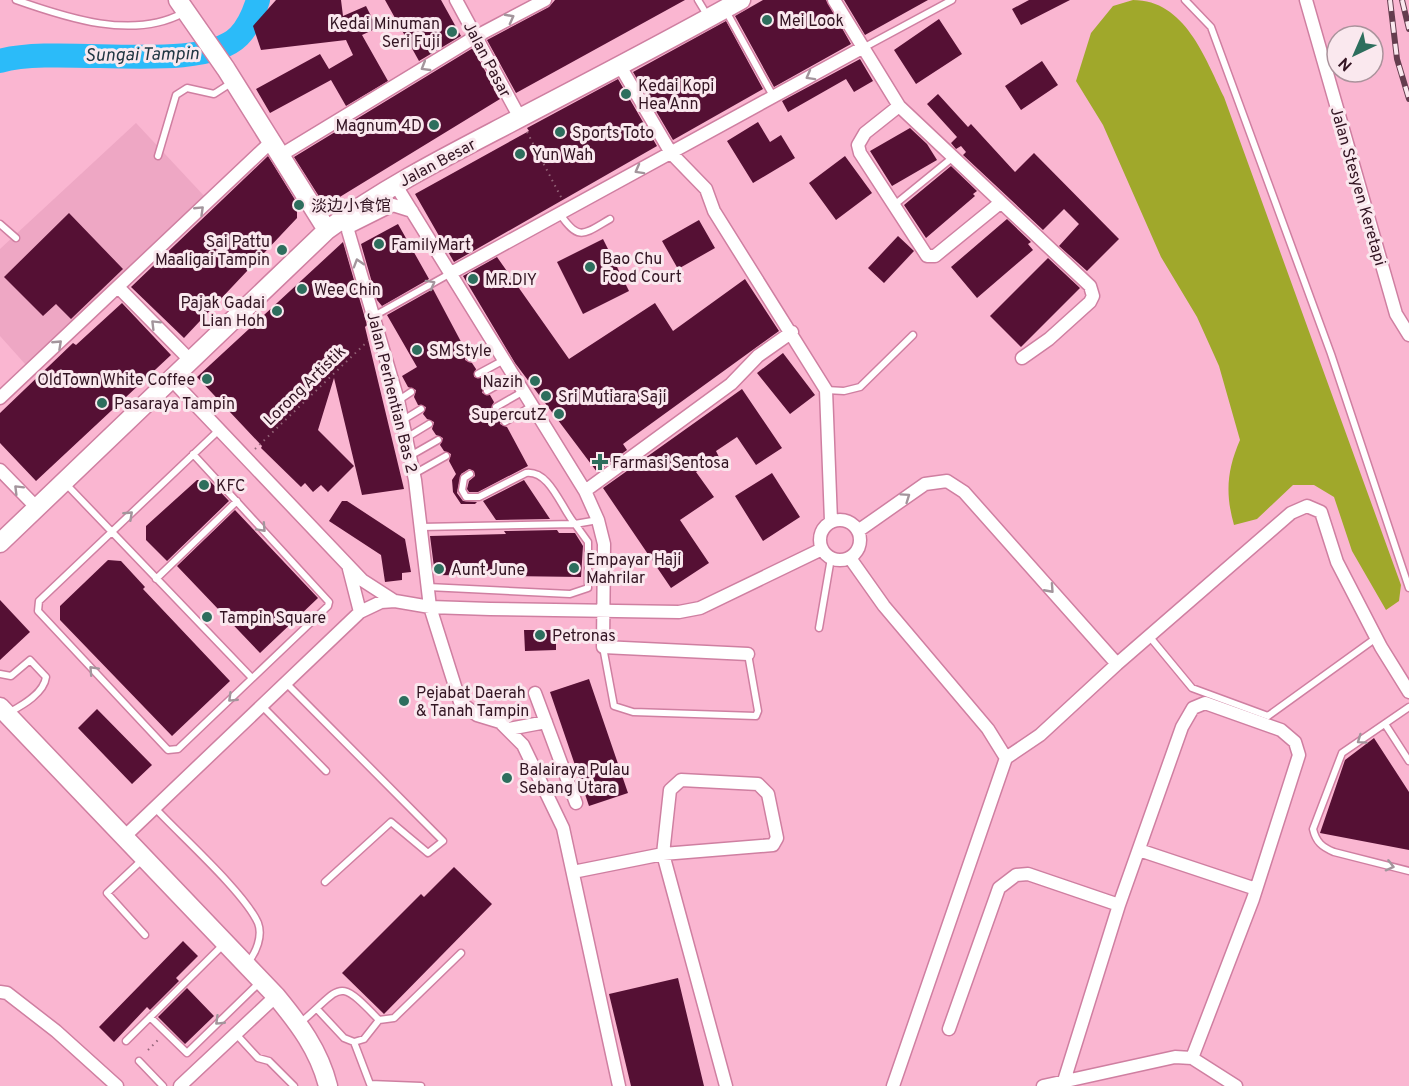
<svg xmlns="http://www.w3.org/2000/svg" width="1409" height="1086" font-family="Overpass,'Noto Sans SC',sans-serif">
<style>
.built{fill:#eea7c4}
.green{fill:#a0a82b}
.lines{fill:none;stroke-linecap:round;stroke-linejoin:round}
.river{stroke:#2bbbf9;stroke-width:24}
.building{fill:#551034}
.lane-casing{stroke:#cf7fa1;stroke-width:9}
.street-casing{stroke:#cf7fa1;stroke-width:15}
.secondary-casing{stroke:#cf7fa1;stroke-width:21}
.path{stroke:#936377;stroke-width:2;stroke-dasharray:1.5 4.5;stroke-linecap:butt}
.lane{stroke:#fff;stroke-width:6}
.street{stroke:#fff;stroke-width:12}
.secondary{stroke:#fff;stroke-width:18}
.rail-casing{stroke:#643d4e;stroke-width:6}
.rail{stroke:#fae8ee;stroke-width:4;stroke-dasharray:11;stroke-linecap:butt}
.oneway{stroke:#a3959c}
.poi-dot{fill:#2d6e5d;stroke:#fae8ee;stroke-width:2}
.labels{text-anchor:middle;stroke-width:6;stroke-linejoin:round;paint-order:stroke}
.poi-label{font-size:16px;fill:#321422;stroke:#fae8ee;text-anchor:start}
.street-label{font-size:16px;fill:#321422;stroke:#fae8ee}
.water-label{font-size:18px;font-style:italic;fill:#213743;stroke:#fae8ee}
</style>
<rect width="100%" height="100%" fill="#fab6d1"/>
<path class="built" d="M136 123 206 198 26 365 0 336V249Z"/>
<path class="green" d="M1133 0C1185 0 1205 58 1224 97L1401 585 1399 601 1386 610 1352 551 1334 497 1314 485H1293L1257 519 1234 525C1225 493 1227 470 1240 440L1219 366 1197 317 1161 257 1103 125 1076 81 1091 33 1113 6Z"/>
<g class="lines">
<path class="river" d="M0 61C59 44 201 75 239 36 249 26 254 13 258 0"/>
</g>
<path class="building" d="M276 0H341L343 16 366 6 377 28 362 35 388 81 346 106 331 80 270 113 256 89 320 54 329 69 353 55 346 40 261 50 253 26Z
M385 0H441L461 36 419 61Z
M555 0H685L516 93 487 40 549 7Z
M763 0H826L851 44 774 87 735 16Z
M844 0H928L865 35Z
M1029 0H1070L1021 25 1012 9Z
M939 19 962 54 916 84 894 50Z
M726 21 763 89 673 140 633 72Z
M473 48 500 99 325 206 294 157Z
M860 59 873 81 854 92 846 79 788 112 782 101Z
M1042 61 1058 85 1021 110 1005 86Z
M618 79 657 146 454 262 415 194 529 131 527 128Z
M938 94 968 127 971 124 1015 172 1034 153 1119 239 1087 271 1059 246 1079 224 1064 209 1043 230 963 155 966 152 961 146 956 149 951 143 957 137 927 104Z
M758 122 770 142 781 135 795 158 753 183 727 141Z
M910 128 927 144 937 160 892 186 870 151Z
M268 156 297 203V218L184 338 131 287Z
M845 156 872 193 836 220 809 183Z
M951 166 977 191 973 194 975 196 926 238 904 205Z
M69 213 123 269 71 319 56 304 43 316 4 277Z
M1007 219 1031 242 1028 244 1033 250 977 298 951 267Z
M699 220 715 248 678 269 662 241Z
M398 224 429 279 382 306 377 300 361 244Z
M898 236 914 251 884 283 868 268Z
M603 239 629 291 583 314 557 262Z
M343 242 367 325 365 327 404 489 362 495 334 378 318 430 354 466 328 492 321 485 313 492 305 483 301 487 261 448 262 446 197 377Z
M497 257 569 359 655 303 673 331 745 279 779 331 623 444 627 450 597 472 515 363 463 276Z
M1048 258 1080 288 1021 347 990 316Z
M433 289 467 353 465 360 472 363 476 369 474 377 481 378 485 386 482 393 490 395 494 402 491 409 499 412 502 418 500 424 507 427 528 466 478 492H469L467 489 469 481 475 476 474 471 469 469 461 474 457 493 463 501 477 502 475 504H461L453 492 452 480 456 474 449 461 451 454 444 451 440 445 443 438 436 435 432 429 434 422 427 419 423 414 426 407 418 405 414 397 416 390 408 387 402 376 417 367 387 315Z
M122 303 171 355 36 481 0 443V413L73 343 76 345Z
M783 353 815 395 790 414 757 373Z
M742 389 782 448 756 465 737 437 716 451 719 457 696 472 714 497 680 520 709 563 671 588 603 488Z
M772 473 800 517 763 541 735 496Z
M197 480H209L229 501 167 561 146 540V526Z
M524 480 550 519 496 520 483 501Z
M342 501H347L405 539 411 572 402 573V580L385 582 381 555 329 521Z
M235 510 318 598 260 653 177 566Z
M557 530 559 533H575L580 541 583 546 581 577 435 575 430 536 506 534 504 531Z
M108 560 121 561 145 587 143 589 230 681 172 736 60 620V606Z
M0 600 30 632 0 660Z
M524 630H556V650L525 651Z
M589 679 628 793 589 806 550 692Z
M97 709 152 765 132 784 78 728Z
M1374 738 1409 792V850L1320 833 1345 760Z
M454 867 492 904 384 1014 342 973 421 894 424 897Z
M183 941 198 956 176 978 179 981 150 1010 147 1007 114 1042 99 1027Z
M678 978 704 1086H631L609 994Z
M187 988 214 1016 185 1044 158 1017Z"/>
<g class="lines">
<g class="lane-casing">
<path id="lane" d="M16 0C67 18 133 40 183 13
M698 0 707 15
M1185 0 1211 27 1331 354 1409 588
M726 11 773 96
M863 48 952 0
M158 156 176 95 187 88 214 94 231 83
M893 206 952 158
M560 214C579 242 584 234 610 219
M0 224 16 238
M374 316 451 273
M470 358 495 344
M478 374 504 360
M826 390 844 391 860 387 913 335
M487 391 515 375
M399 400 411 392
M496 407 524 391
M403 420 421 409
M505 422 532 406
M406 438 429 424
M193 454 329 602 328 606 178 749 168 750 38 611 39 601 219 430
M410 456 438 440
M414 474 446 456
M470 474 464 478 462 490 466 497H479L526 473C550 470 561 508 575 524L598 520
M66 484 252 678
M420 527 575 524 588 542V588L570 594 428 587
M156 579 237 501
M819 628 831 558
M1149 636 1192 688 1268 716 1376 638
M603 647 614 706 633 712 756 716 758 711 748 654
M0 674 11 676 30 660 46 677C44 693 23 705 10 712
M286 683 443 841 428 853 391 822 325 882
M262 706 326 771
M1409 707 1342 753 1313 829C1316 842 1322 847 1334 852L1409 871
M1385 724 1409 761
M155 808C180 835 245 893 258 923 263 936 256 953 248 962
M142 860 107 893 145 935
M317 1009 344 1038 354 1042
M150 1017 187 1053 259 983
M379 1020 364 1039 354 1042 370 1084 421 1086
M300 1023C343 987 336 975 379 1020L394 1018 461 953
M236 1034 258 1058 269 1061 294 1086
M126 1041 224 944
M139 1061 163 1086"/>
</g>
<g class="street-casing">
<path id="street" d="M456 0 520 118
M834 0 899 106 1090 286 1093 296 1090 302 1049 339 1022 358
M1306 0 1396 314 1409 335
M620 66 671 153 706 189 714 211 826 390 831 521
M899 106 865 133 858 145 860 153 927 256H935L1000 203
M281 155 475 37 545 0
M395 184 585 491 598 520 604 544 603 647 748 654
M344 217 398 400 415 480 430 607 460 702 477 715 500 722 523 745 563 828 619 1086
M347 228 393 205 412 211
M451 273 862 48
M118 287 191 361
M171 379 362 580 393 600
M0 398 272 141
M0 470 37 508
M585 491 731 384 758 356 792 332
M820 540a20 20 0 1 1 40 0a20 20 0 1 1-40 0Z
M858 531 925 484 947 481 964 492 1117 664
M850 558 884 606 988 729 1006 758
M349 569 360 612
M535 693 576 803
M509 729 546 722
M123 838 360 612 381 602 395 601 430 607 490 609 679 612 700 608 822 549
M1139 850 1256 889
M573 872 663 854 773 845 777 838 768 794 758 784 681 780 670 790 663 854 726 1086
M0 992 7 993 56 1031 117 1086
M949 1029 999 888 1016 875 1028 874 1119 905
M1064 1081 1119 905 1182 727 1193 708 1205 703 1281 730 1295 742 1299 755 1253 899 1192 1058
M180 1086 276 996
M893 1086 1006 758 1040 735 1117 664 1291 513 1307 506 1321 512 1337 562 1381 647 1409 692
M1043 1086 1175 1057 1192 1058 1236 1086"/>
</g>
<g class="secondary-casing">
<path id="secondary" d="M178 0 226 69 327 230
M0 543 327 230C385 187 449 155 512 122 589 82 666 42 741 0
M0 707 276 996C299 1024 319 1050 328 1086"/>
</g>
<path class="path" d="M527 132 562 199
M255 449 368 341
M148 1050 159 1039"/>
<use href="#lane" class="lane"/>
<use href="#street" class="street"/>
<use href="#secondary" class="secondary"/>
<g class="rail-casing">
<path id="rail" d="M1390 0 1397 59 1409 99
M1402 0 1409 29"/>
</g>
<use href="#rail" class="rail"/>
</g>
<defs><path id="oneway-chevron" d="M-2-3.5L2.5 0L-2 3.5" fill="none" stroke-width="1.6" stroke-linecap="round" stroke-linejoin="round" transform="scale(1.5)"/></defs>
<g class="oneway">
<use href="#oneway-chevron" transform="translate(510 18) rotate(-28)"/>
<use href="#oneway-chevron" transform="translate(425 67) rotate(149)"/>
<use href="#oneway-chevron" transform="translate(810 76) rotate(151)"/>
<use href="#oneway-chevron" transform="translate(639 170) rotate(151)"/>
<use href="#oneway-chevron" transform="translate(200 210) rotate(-44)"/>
<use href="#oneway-chevron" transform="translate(358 263) rotate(-107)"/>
<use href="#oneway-chevron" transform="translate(431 284) rotate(-29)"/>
<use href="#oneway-chevron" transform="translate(155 324) rotate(-135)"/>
<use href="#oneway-chevron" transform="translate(58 344) rotate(-43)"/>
<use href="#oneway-chevron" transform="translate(18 489) rotate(-135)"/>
<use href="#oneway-chevron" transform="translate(906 497) rotate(-35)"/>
<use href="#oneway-chevron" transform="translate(129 515) rotate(-43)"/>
<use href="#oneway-chevron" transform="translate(262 528) rotate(47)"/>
<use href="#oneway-chevron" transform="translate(1050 589) rotate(48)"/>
<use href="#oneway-chevron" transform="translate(93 670) rotate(-133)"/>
<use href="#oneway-chevron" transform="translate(232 698) rotate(136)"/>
<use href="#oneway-chevron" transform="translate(1361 740) rotate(145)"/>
<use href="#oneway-chevron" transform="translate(1390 866) rotate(14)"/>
<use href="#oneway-chevron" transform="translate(219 1021) rotate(136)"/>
</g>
<g class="poi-dot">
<circle cx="767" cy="20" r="6"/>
<circle cx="452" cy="32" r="6"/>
<circle cx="626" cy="94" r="6"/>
<circle cx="434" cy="125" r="6"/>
<circle cx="560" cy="132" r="6"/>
<circle cx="520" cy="154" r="6"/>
<circle cx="299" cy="205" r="6"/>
<circle cx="379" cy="244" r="6"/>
<circle cx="282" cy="250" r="6"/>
<circle cx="590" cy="267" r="6"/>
<circle cx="473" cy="279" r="6"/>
<circle cx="302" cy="289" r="6"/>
<circle cx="277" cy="311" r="6"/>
<circle cx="417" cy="350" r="6"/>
<circle cx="207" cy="379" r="6"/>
<circle cx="535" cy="381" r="6"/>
<circle cx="546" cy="396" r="6"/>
<circle cx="102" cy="403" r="6"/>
<circle cx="559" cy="414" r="6"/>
<path d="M597 453h6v6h6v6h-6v6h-6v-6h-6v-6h6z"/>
<circle cx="204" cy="485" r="6"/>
<circle cx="574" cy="568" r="6"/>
<circle cx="439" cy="569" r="6"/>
<circle cx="207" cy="617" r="6"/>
<circle cx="540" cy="635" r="6"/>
<circle cx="404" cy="701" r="6"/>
<circle cx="507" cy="778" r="6"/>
</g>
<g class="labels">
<g class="poi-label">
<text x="779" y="26">Mei Look</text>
<text x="440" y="29" text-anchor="end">Kedai Minuman<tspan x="440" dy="18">Seri Fuji</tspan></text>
<text x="638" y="91">Kedai Kopi<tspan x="638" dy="18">Hea Ann</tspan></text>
<text x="422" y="131" text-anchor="end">Magnum 4D</text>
<text x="572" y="138">Sports Toto</text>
<text x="532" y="160">Yun Wah</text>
<text x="311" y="211">淡边小食馆</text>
<text x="270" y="247" text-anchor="end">Sai Pattu<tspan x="270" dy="18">Maaligai Tampin</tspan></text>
<text x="391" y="250">FamilyMart</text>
<text x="602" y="264">Bao Chu<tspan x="602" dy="18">Food Court</tspan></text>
<text x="485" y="285">MR.DIY</text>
<text x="314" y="295">Wee Chin</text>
<text x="265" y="308" text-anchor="end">Pajak Gadai<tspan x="265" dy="18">Lian Hoh</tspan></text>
<text x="429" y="356">SM Style</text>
<text x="195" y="385" text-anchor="end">OldTown White Coffee</text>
<text x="523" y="387" text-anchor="end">Nazih</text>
<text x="558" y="402">Sri Mutiara Saji</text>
<text x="114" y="409">Pasaraya Tampin</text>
<text x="547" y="420" text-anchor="end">SupercutZ</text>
<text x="612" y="468">Farmasi Sentosa</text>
<text x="216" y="491">KFC</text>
<text x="586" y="565">Empayar Haji<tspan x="586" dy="18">Mahrilar</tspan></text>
<text x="451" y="575">Aunt June</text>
<text x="219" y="623">Tampin Square</text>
<text x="552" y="641">Petronas</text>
<text x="416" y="698">Pejabat Daerah<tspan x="416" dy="18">&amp; Tanah Tampin</tspan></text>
<text x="519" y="775">Balairaya Pulau<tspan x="519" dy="18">Sebang Utara</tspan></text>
</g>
<g class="street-label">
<text transform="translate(488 59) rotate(62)" y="6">Jalan Pasar</text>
<text transform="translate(437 162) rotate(-28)" y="6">Jalan Besar</text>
<text transform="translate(1359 186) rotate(74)" y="6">Jalan Stesyen Keretapi</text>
<text transform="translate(304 385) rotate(-44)" y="6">Lorong Artistik</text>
<text transform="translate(393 392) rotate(76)" y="6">Jalan Perhentian Bas 2</text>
</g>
<g class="water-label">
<text transform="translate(142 54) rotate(-1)" y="6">Sungai Tampin</text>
</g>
</g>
<g transform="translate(1355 54) rotate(224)"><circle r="28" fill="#fae8ee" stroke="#aa939c" stroke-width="1.5"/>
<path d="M0-4.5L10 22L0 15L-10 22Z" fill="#2d6e5d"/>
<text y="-9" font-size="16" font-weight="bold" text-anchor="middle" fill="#321422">N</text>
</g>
</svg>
